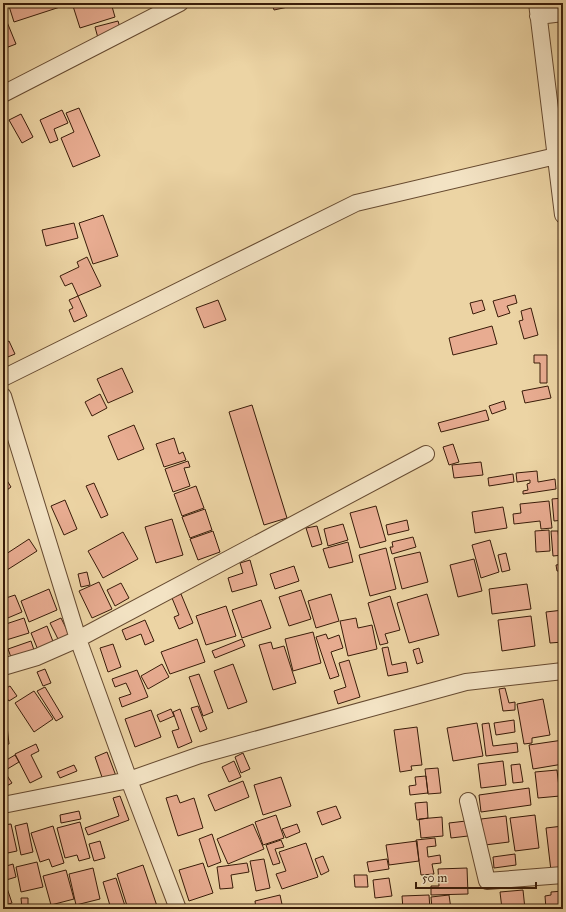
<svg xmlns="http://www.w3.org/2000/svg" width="566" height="912" font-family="'IM FELL Great Primer',serif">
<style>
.building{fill:#e8ac91;stroke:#391c09}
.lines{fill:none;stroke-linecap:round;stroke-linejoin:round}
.street-casing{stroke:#664a30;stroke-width:18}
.street{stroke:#f3e3c4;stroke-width:16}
</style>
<rect width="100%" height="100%" fill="#ecd4a4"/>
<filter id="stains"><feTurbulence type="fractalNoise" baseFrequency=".005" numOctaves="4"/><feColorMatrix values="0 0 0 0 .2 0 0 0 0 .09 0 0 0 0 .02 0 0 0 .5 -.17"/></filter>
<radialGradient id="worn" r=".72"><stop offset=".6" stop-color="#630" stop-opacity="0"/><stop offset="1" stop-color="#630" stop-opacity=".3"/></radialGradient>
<path class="building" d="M8 3H59L60 7 14 22Z
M72 3H111L115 17 80 28Z
M272 3H297V5L274 10Z
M118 21 121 31 98 38 95 27Z
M7 22 16 44 3 49V24Z
M79 108 100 156 73 167 61 138 74 132 66 113Z
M62 110 68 123 54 129 58 140 50 143 40 120Z
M21 114 33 137 22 143 9 120Z
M103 215 118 256 93 264 79 223Z
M74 223 78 238 46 246 42 230Z
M87 257 101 286 78 296 72 283 65 286 60 276 79 267 77 262Z
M515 295 517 303 507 306 510 313 498 317 493 301Z
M78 296 87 316 74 322 69 310 73 308 69 300Z
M218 300 226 320 204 328 196 308Z
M482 300 485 310 473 314 470 303Z
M531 308 538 335 524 339 519 321 523 320 521 311Z
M492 326 497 344 453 355 449 338Z
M9 341 15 354 3 359V344Z
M534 355H547V383H540V363H534Z
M122 368 133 392 108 403 97 379Z
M548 386 551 398 525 403 522 391Z
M100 394 107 408 92 416 85 402Z
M504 401 506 409 492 414 489 406Z
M252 405 287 518 264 525 229 412Z
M486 410 489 420 441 432 438 423Z
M134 425 144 449 118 460 108 436Z
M174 438 179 454 183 452 186 460 164 467 156 444Z
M453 444 459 462 449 465 443 447Z
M188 461 190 467 184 468 190 486 173 492 165 469Z
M481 462 483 475 454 478 452 465Z
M537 471 538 482 555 479 556 489 523 494V491L528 490 527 484 530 483V480L517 482 516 473Z
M3 474 11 487 3 493Z
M513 474 514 482 489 486 488 478Z
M94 483 108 515 101 518 86 486Z
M196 486 204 508 182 516 174 494Z
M563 498V520L554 521 552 499Z
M65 500 77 529 64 535 51 506Z
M549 501 552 528 541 529 540 521 514 524 513 514 521 513 520 504Z
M376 506 386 541 360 548 350 513Z
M503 507 507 528 475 533 472 512Z
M205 509 212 530 190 538 182 517Z
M172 519 183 555 156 563 145 527Z
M407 520 409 530 388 535 386 525Z
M343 524 348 540 328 546 324 529Z
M317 526 322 544 312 547 306 528Z
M549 530 550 551 536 552 535 531Z
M213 531 220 552 198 560 190 539Z
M551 531H558L559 541H563V555L553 556Z
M123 532 138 559 103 578 88 551Z
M413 537 416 547 392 554 390 547H393L392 542Z
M29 539 37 551 7 570 3 563V556Z
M490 540 499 572 481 578 472 545Z
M348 542 353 562 329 568 323 549Z
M386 548 396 589 370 596 359 555Z
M420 552 428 582 402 589 394 558Z
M506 553 510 570 502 572 498 555Z
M474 559 482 591 458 597 450 565Z
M250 560 257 585 232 592 228 578 243 573 240 563Z
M563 564V571H557L556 565Z
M294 566 299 581 275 589 270 574Z
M87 572 90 585 81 587 78 574Z
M99 582 112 609 92 618 79 591Z
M121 583 129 598 115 606 107 590Z
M527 584 531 609 492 614 489 589Z
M49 589 57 610 29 622 21 601Z
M301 590 311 619 289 626 279 597Z
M181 594 193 623 179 629 174 617 179 615 172 598Z
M331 594 339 621 316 628 308 601Z
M427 594 439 635 409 643 397 603Z
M15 595 22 612 3 620V599Z
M390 596 400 630 385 634 388 643 380 645 368 603Z
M261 600 271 628 242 638 232 610Z
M226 606 236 636 206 645 196 616Z
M563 610V642L550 643 546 612Z
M531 616 535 646 502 651 498 620Z
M24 618 29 633 3 641V625Z
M61 618 71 638 60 643 50 623Z
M356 618 358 628 372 625 377 649 348 656 340 621Z
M145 620 154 641 145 645 141 634 126 640 122 630Z
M47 626 54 644 38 650 31 633Z
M313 632 321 663 293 671 285 639Z
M326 634 328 639 339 635 343 648 331 652 339 676 330 679 316 637Z
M197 639 205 662 170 674 161 652Z
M242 639 245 646 215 658 212 651Z
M31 641 35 653 12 660 8 649Z
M271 642 273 649 284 646 296 683 273 690 259 645Z
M113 644 121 667 108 672 100 648Z
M388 647 392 665 406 662 408 672 388 676 382 648Z
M419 648 423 662 417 664 413 650Z
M349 660 360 697 338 704 334 691 346 687 339 663Z
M162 664 169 677 148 689 141 676Z
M233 664 247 702 228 709 214 671Z
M45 669 51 683 43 686 37 672Z
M137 670 148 697 122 707 119 698 131 694 126 683 115 687 112 679Z
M199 674 213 712 203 716 189 677Z
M10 686 17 696 9 701 3 693V690Z
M45 687 63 717 56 721 37 691Z
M505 688 509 703 515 702V710L503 711 499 689Z
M34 691 53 719 34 732 15 703Z
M543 699 550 735 532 738V743L524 744 517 704Z
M198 706 207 729 200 732 191 708Z
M171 709 174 716 160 722 157 715Z
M180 709 192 742 178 748 172 731 179 729 173 712Z
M151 710 161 737 135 747 125 719Z
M6 717 9 744 3 745V718Z
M514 720 515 732 496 735 494 723Z
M477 723 483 756 453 761 447 728Z
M489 723 493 746 517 743 518 752 486 756 482 724Z
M417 727 422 765 411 766 412 770 400 772 394 730Z
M563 740V764L533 769 529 745Z
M36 744 39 751 31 755 42 777 30 783 15 754Z
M107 752 116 776 103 780 95 757Z
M243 753 250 769 241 773 235 757Z
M15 755 19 762 4 771 12 783 3 788V762Z
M234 761 241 777 229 782 222 767Z
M503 761 506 785 481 788 478 764Z
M520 764 523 782 513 783 511 765Z
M74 765 77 771 60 778 57 772Z
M438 768 441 793 428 794 425 769Z
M557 770 560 796 538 798 535 772Z
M426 776 428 793 410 795 409 786 416 785 415 777Z
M281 777 291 806 263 815 254 785Z
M243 781 249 797 215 811 208 795Z
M529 788 531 805 481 812 479 795Z
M177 795 180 803 194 798 203 828 178 836 166 798Z
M120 796 129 820 88 835 85 828 119 816 113 798Z
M427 802 428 818 417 820 415 803Z
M336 806 341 818 322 825 317 812Z
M79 811 81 819 61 823 60 815Z
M276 815 284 838 263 845 255 822Z
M535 815 539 848 515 851 510 818Z
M506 816 509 842 485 845 481 819Z
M442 817 443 836 421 838 419 819Z
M466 821 468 836 451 838 449 823Z
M80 822 90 858 79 861 77 855 65 858 57 828Z
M27 823 33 852 21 855 15 826Z
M11 824 17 851 3 854V825Z
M253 824 264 849 228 864 217 839Z
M297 824 300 832 286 838 282 829Z
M53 826 64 863 52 867 49 859 40 862 31 833Z
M563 826V870L551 871 546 828Z
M212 834 221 862 208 867 199 839Z
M435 838 436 846 427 847 428 857 440 855 441 863 432 864 434 874 421 875 416 840Z
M281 840 284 847 275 849 280 863 273 865 266 845Z
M100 841 105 858 94 861 89 844Z
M417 841 419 861 389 865 386 845Z
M306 843 318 877 282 889 276 874 286 871 279 852Z
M515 854 516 865 494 868 493 857Z
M323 856 329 871 321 875 315 859Z
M264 859 270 888 256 891 250 861Z
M387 859 389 869 369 872 367 862Z
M37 862 43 887 21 892 16 867Z
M203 863 213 893 189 901 179 870Z
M247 863 249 872 231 875 233 888 220 889 217 867Z
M13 864 16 877 3 881V867Z
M143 865 158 909H128L117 874Z
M93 868 100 899 76 905 69 874Z
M467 868 468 894 431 895V886H439L438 869Z
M66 870 74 899 51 905 43 876Z
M354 875H367L368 887H355Z
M116 878 126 909H111L103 882Z
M389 878 392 896 375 898 373 880Z
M7 888 12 903 5 905 6 909H3V890Z
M523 890 525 909H502L500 892Z
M563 891V909H546L545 896 551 895V892Z
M280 895 283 909H256L255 901Z
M429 895 430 909H403L402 896Z
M449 895 451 909H432L431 897Z
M21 898H28V909H22Z"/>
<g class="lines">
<g class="street-casing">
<path id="street" d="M537 3 563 215
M538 16 563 13
M3 94 180 3
M3 378 356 203 556 156 563 155
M3 396 78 639 129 780 178 909
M3 667 37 657 78 639 426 454
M468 801 487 881 563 875
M3 805 129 780 200 755 466 682 563 671"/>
</g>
<use href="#street" class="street"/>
</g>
<rect width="566" height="912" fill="none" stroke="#ecd4a4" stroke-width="16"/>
<rect x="4" y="4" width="558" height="904" fill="none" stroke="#391c09" stroke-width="2"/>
<rect x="8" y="8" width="550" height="896" fill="none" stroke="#391c09"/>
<path d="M416 882v6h120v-6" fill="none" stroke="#391c09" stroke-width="2"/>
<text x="422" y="882" font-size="12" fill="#391c09" stroke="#f3e3c4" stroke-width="3" paint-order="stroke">50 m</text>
<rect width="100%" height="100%" filter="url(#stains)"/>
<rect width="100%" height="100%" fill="url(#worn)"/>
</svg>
